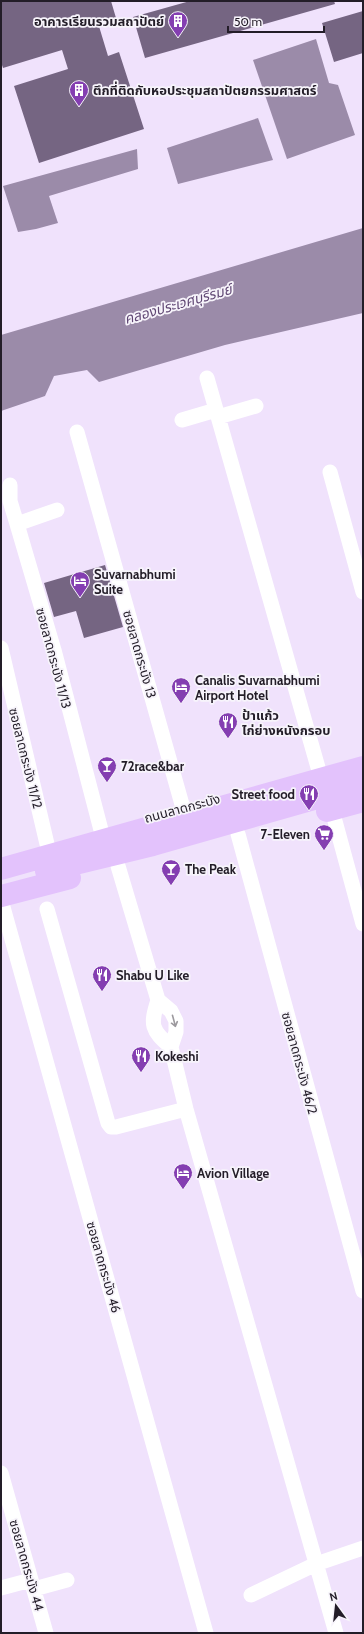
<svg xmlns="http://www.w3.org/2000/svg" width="364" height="1634" font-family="Cabin,'Noto Sans Thai',sans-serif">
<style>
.water{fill:#9b8ba9}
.building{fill:#756582}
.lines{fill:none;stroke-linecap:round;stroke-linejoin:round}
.street{stroke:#fff;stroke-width:15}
.primary{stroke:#e3c2fc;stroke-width:22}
.oneway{stroke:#9c999e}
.labels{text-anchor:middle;stroke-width:3.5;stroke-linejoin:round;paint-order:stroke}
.poi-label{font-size:13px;font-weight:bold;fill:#231d28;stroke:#f7f4fb;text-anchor:start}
.street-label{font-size:13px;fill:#231d28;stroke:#f7f4fb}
.water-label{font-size:14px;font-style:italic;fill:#5f4673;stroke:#f7f4fb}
</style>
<rect width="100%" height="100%" fill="#f0e2fc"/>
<path class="water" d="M316 39 329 83 338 85 355 135 287 159 253 60Z
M258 118 273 160 178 184 167 148Z
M137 149 138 169 49 196 58 223 36 229 18 232 3 186Z
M363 228V313L225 345 99 382 87 370 54 376 45 396 1 411V335Z"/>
<path class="building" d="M1 1H111L116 18 98 23 108 56 119 52 144 129 39 163 14 86 68 69 62 50 3 68 1 62Z
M190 1H334L335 4 145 58 133 17Z
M363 11V53L334 62 322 23Z
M105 565 123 627 84 638 76 611 54 617 44 583Z"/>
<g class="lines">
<path class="street" d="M207 378 319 771
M218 417 256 406
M182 420 216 410
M77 432 183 808
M330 472 363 592
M10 485V501L17 524 54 650 101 830
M17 524 57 510
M1 648 47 844
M332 810 363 924
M238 834 363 1291
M118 866 158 1000
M1 900 206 1633
M47 909 108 1123 111 1127H116L186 1109
M158 1000 171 1011 176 1021V1032L171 1047 186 1109 336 1633
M158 1000C150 1025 151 1030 171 1047
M1 1473 46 1633
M1 1588 31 1580
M34 1589 67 1580
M251 1595 316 1564 363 1548"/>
<path class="primary" d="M327 811 363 801
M1 869 363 767
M46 871 153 845 363 785
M1 896 70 878"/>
</g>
<defs><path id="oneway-shaft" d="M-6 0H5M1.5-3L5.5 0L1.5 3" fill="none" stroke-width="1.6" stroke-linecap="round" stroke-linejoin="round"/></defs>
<use class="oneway" href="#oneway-shaft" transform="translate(174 1021) rotate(75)"/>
<defs>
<g id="building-pin" transform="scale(1)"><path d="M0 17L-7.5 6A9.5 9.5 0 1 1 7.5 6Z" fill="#843eb1" stroke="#f7f4fb"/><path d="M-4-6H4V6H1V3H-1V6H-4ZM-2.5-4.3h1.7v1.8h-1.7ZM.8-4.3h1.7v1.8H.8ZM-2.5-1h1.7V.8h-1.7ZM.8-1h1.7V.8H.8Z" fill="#fff"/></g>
<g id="hotel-pin" transform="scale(1)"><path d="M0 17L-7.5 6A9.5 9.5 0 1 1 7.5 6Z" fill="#843eb1" stroke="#f7f4fb"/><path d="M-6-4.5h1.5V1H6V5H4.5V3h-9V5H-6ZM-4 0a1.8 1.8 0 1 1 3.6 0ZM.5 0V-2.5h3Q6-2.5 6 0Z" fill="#fff"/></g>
<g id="restaurant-pin" transform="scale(1)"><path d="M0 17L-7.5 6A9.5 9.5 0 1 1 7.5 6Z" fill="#843eb1" stroke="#f7f4fb"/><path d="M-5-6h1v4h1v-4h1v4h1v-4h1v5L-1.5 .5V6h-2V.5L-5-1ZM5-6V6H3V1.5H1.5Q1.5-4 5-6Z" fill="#fff"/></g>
<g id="bar-pin" transform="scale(1)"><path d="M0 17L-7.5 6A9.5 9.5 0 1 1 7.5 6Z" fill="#843eb1" stroke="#f7f4fb"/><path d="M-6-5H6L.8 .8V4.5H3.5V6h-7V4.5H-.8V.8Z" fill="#fff"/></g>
<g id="supermarket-pin" transform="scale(1)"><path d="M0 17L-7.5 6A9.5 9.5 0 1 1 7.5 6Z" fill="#843eb1" stroke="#f7f4fb"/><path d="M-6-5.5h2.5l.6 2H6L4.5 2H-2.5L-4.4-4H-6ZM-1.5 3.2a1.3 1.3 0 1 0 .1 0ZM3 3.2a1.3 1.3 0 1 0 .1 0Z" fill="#fff"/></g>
</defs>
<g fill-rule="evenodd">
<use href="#building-pin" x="178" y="21"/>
<use href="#building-pin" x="79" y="90"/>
<use href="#hotel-pin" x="80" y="581"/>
<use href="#hotel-pin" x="181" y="687"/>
<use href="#restaurant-pin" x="228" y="722"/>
<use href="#bar-pin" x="107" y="766"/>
<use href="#restaurant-pin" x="309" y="794"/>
<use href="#supermarket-pin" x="324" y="834"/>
<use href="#bar-pin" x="171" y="869"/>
<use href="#restaurant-pin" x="102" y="975"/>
<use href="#restaurant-pin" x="141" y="1056"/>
<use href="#hotel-pin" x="183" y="1173"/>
</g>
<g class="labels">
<g class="poi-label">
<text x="164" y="26" text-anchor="end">อาคารเรียนรวมสถาปัตย์</text>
<text x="93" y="95">ตึกที่ติดกับหอประชุมสถาปัตยกรรมศาสตร์</text>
<text x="94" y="579">Suvarnabhumi<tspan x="94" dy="15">Suite</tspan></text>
<text x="195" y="685">Canalis Suvarnabhumi<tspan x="195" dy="15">Airport Hotel</tspan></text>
<text x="242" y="720">ป้าแก้ว<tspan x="242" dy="15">ไก่ย่างหนังกรอบ</tspan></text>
<text x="121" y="771">72race&amp;bar</text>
<text x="295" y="799" text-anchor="end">Street food</text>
<text x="310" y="839" text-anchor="end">7-Eleven</text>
<text x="185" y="874">The Peak</text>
<text x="116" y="980">Shabu U Like</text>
<text x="155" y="1061">Kokeshi</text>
<text x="197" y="1178">Avion Village</text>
</g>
<g class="street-label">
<text transform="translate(140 654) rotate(74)" y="5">ซอยลาดกระบัง 13</text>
<text transform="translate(54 658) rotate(75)" y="5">ซอยลาดกระบัง 11/13</text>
<text transform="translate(26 758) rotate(76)" y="5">ซอยลาดกระบัง 11/12</text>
<text transform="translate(182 808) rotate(-15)" y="5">ถนนลาดกระบัง</text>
<text transform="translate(300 1063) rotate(75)" y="5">ซอยลาดกระบัง 46/2</text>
<text transform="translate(104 1267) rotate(74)" y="5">ซอยลาดกระบัง 46</text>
<text transform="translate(27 1565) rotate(74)" y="5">ซอยลาดกระบัง 44</text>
</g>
<g class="water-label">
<text transform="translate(178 304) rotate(-16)" y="5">คลองประเวศบุรีรมย์</text>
</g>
</g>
<rect width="364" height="1634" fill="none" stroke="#231d28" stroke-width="4"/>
<g transform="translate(336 1606) rotate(345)" stroke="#f7f4fb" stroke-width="3" paint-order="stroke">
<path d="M0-3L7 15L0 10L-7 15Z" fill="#231d28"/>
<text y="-6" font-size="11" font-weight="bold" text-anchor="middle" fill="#231d28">N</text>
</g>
<path d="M228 26v6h96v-6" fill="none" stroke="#231d28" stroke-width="2"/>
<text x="234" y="26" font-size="12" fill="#231d28" stroke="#f7f4fb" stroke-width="3" paint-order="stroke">50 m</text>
</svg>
